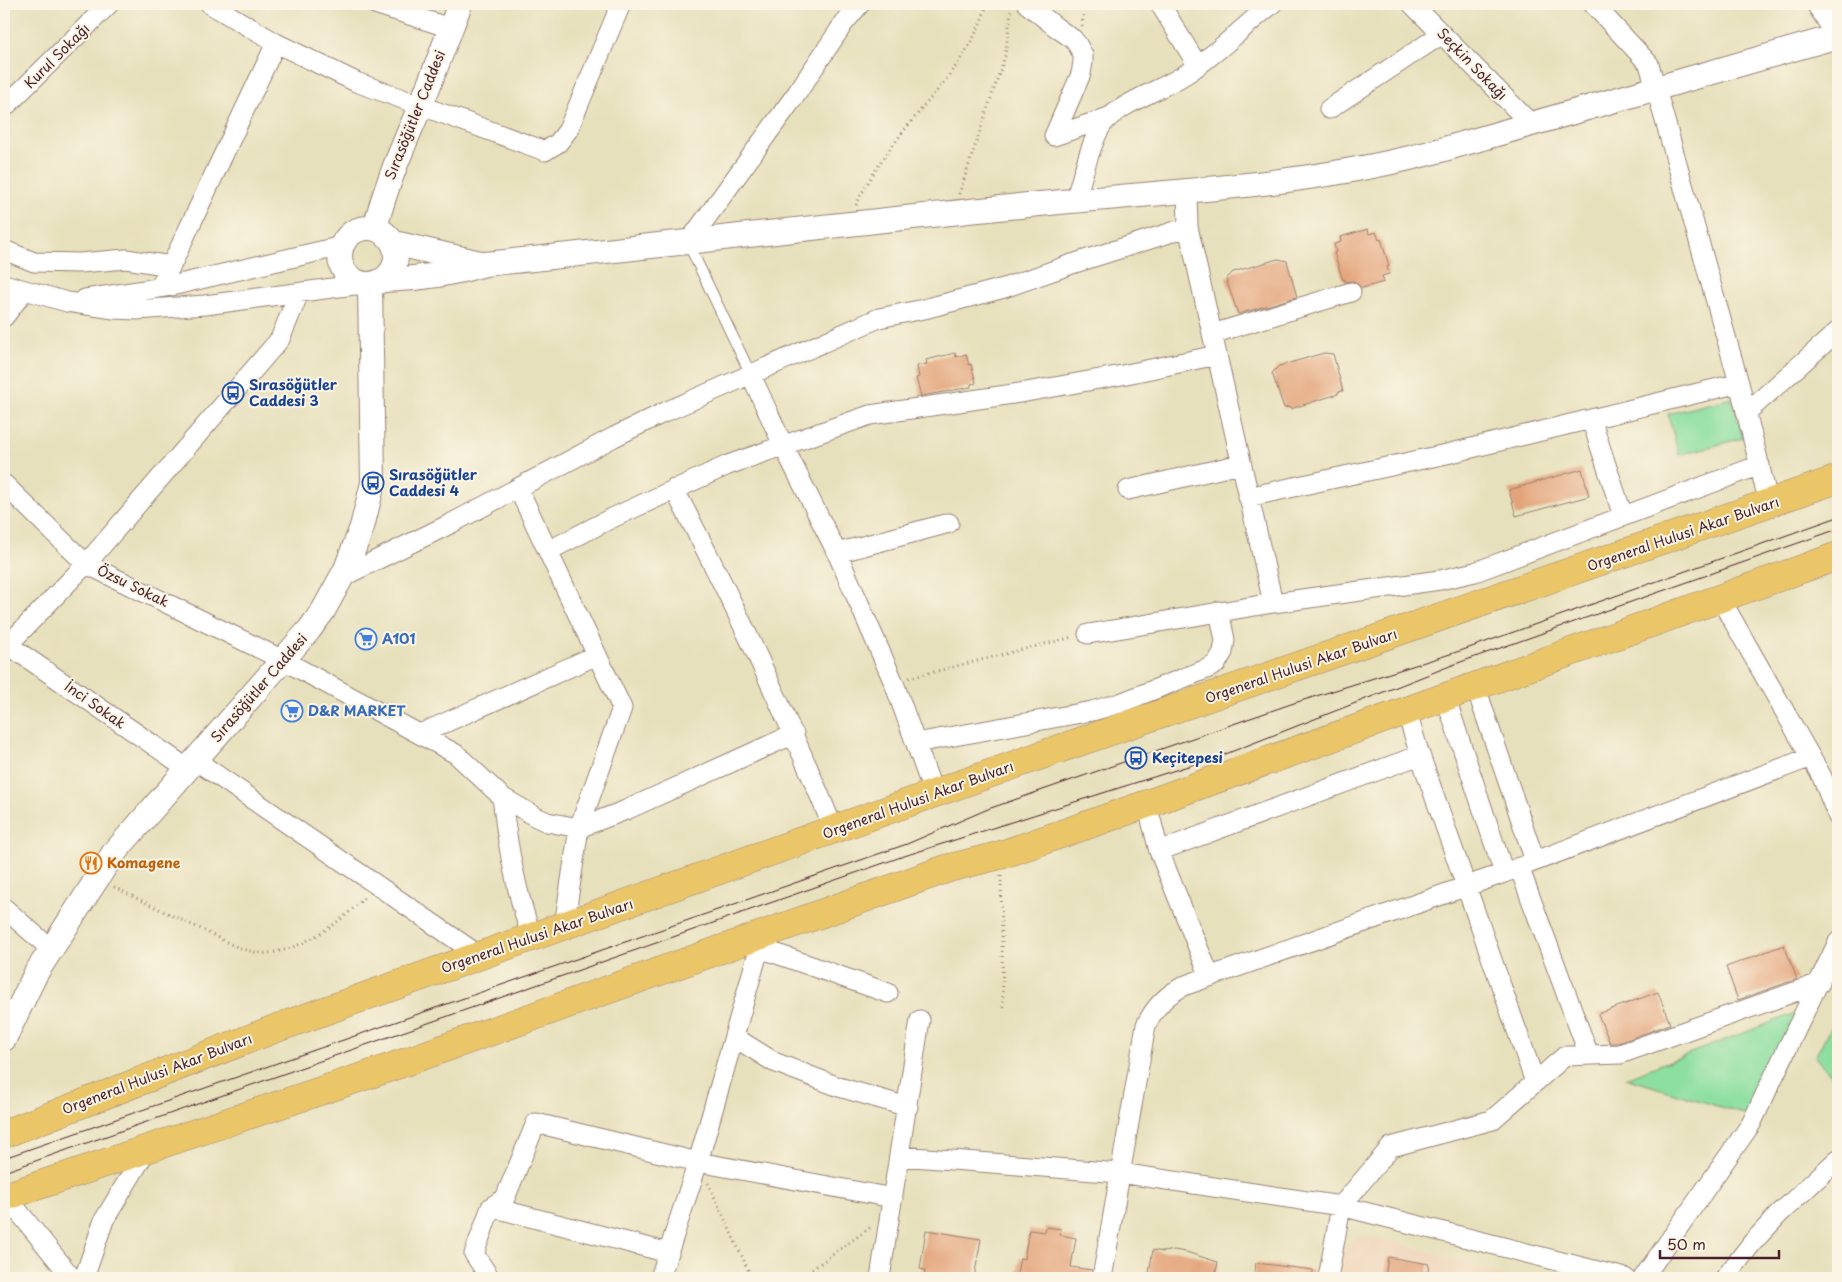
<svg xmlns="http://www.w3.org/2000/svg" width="1842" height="1282" font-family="'Playpen Sans',sans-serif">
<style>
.built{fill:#f0d6bc}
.green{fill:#8ddfa0;stroke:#6c7f66}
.building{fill:#e3a47a}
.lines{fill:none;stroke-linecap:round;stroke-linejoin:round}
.service-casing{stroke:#988074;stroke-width:12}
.minor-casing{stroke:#988074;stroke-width:21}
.tertiary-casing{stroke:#988074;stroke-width:26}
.primary-casing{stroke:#988074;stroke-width:29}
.path{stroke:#988074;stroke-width:3;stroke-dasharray:1 4;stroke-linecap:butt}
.service{stroke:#fff;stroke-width:10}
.minor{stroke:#fff;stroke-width:19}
.tertiary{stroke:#fff;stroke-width:24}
.primary{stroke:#ebc669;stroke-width:28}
.tram{stroke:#4a1f2b;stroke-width:1}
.labels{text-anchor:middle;stroke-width:4;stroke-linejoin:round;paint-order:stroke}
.street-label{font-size:14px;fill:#4a1f2b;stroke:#fcf5e5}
.transit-label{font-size:14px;font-weight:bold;fill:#164399;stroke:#fcf5e5;text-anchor:start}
.shop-label{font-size:14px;font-weight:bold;fill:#366cbe;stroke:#fcf5e5;text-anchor:start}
.food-label{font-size:14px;font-weight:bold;fill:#c56008;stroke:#fcf5e5;text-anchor:start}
</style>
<rect width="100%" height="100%" fill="#fcf5e5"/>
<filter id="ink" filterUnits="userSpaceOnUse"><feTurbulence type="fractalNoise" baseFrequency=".02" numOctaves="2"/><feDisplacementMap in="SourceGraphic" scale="10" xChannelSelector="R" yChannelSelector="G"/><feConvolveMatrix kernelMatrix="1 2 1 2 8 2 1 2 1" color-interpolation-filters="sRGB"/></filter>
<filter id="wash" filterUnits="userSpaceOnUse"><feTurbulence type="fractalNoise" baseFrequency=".0096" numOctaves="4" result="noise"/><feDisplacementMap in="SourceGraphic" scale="20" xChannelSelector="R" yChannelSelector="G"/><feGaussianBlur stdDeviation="1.12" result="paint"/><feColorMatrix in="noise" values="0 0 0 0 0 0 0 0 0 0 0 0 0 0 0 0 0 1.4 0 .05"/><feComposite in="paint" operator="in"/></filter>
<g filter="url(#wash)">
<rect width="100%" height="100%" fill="#e7e0bc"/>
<path class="built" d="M1361 1236 1410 1246 1508 1278H1340L1345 1248Z"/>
<path class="green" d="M1732 398 1743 438 1679 455 1668 414Z
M1814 1006 1753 1117 1625 1078Z
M1838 1013V1083L1815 1057Z"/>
<g id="blocks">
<path class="building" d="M1368 229 1369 234 1376 232 1379 240 1381 239 1389 266 1387 267 1389 274 1382 276 1384 282 1362 288 1354 281 1345 282V279L1343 280 1334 253 1336 252 1334 244 1341 242 1340 237Z
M1278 259 1287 261 1297 297 1238 314 1226 279 1233 272Z
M955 353 956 357 966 354 969 365 971 364 976 383 971 384V387L921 396 916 378 919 377 917 366 927 364 926 360Z
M1324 353 1333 354 1343 391 1338 392V394L1290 409 1289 407 1284 408 1272 373 1279 366Z
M1582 469 1589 496 1516 516 1509 490Z
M1784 945 1797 979 1738 1000 1726 967Z
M1658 992 1670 1024 1618 1043H1610L1598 1014Z
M1046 1227 1061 1229 1060 1235 1076 1238 1071 1267 1092 1270 1091 1278H1016L1020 1258 1024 1259 1029 1230 1045 1232Z
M926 1230 981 1239 974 1278 924 1277 925 1270 920 1269Z
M1153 1250 1163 1252 1174 1250 1186 1252 1218 1262 1215 1278H1148Z
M1388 1257 1429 1264 1427 1278H1385Z
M1256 1263 1313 1270V1278H1254Z"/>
</g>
</g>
<g filter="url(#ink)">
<use href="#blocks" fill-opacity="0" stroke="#988074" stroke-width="1"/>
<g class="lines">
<g class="service-casing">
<path id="service" d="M688 243 751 375"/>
</g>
<g class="minor-casing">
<path id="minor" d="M210 4 276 43 356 82 545 151 558 143 568 130 621 4
M375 4 450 28
M1027 4 1057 28 1073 39 1077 44 1083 55V62L1081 74 1054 136
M1160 4 1198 66
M1412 4 1532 125
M1593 4 1649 64 1739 383 1769 504
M1816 4 1838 38
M4 108 109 4
M1329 109 1442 34
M1054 136 1109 117
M1075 201C1082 179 1090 143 1102 125 1118 103 1165 89 1189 72 1219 52 1244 26 1272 4
M1188 227 1273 603
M688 243 797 93 844 23 860 4
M4 250 34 262 80 263 126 259 171 266
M4 284 67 302 114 309 137 310 205 305 362 284
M159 288 171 266 276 43
M85 299 171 286 342 246
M4 317 24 291
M1212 334 1351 292
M751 375 783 445 837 553 894 683 934 794
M1747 412 1838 331
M1591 419 1623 516
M4 484 86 564 283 660 456 754 502 797 536 817 547 822 579 828 626 810 794 734
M518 488 622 708 579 828 564 926
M674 489C733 600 786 713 834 830
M1128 490 1241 464
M1248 497 1451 453 1739 383
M548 551 610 519 728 465 870 415 1026 392 1122 375 1217 355
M837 553 949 523
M342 577 452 523 614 437 665 412 879 318 924 309 1004 288 1072 264 1188 227 1187 190
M1720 598 1822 777 1838 817
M1088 634 1273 603 1440 580 1475 572 1760 465
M4 642 188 769
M4 649 86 564 280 339 299 293
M1475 685 1535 861
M1445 696 1504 873
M1406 710 1420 755 1535 1082
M420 734 597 655
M916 743 1092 711 1120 703 1209 668 1216 664 1223 652 1225 640 1219 611
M195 760 480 956
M502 797C507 845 516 891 532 938
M1147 804 1159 851 1210 977
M1159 851 1420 755
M1519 867 1589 1055
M4 908 52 950
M760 948 888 993
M734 1037 774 1062 839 1087 908 1107
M900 1156 1120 1173 1341 1206 1625 1278
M6 1196 72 1278
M491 1207 669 1253
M84 1278 104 1220 147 1149
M490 1278 474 1254 491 1207 505 1198 536 1123 698 1162 893 1198
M660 1278 698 1162 763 935
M880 1278 920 1020
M1102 1278 1146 1025C1155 1006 1167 994 1186 985L1504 873 1811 757
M1328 1278 1341 1206 1391 1147 1492 1120 1565 1056 1620 1054 1820 983
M1643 1278 1751 1124 1838 942
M1725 1278 1752 1243 1779 1214 1838 1159"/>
</g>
<g class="tertiary-casing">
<path id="tertiary" d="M340 256a28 28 0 1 1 56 0a28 28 0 1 1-56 0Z
M375 228C386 185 402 148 420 107 434 73 447 38 460 4
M394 243 480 263
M385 280C420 279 452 274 485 264 669 245 854 222 1039 204 1173 191 1310 186 1441 150L1838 36
M4 1039 36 973 113 854 309 630 323 611 346 569 362 527 373 483 370 285"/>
</g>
<g class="primary-casing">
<path id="primary" d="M4 1134 277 1028 1056 750 1838 479
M4 1197 383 1070 949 868 1001 855 1147 804 1838 556"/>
</g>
<path class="path" d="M1082 26 1085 4
M959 194 1005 56 1011 11
M856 205C869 178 887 152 906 128 938 88 972 55 987 4
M909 678 1073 637
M1001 876 1003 1010
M114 887C144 902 173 916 203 930 221 939 240 951 260 953 293 956 345 921 365 896
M708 1183 752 1278
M800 1278 871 1227"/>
<use href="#service" class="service"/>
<use href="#minor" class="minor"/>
<use href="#tertiary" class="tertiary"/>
<use href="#primary" class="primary"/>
<path class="tram" d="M4 1158 907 844 988 809 1291 704 1463 650 1838 517
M4 1172 901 857 1223 755 1455 664 1838 529"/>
</g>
</g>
<defs>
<g id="bus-ring" transform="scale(1.125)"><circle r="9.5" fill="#fcf5e5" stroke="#1a4fb4" stroke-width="1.5"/><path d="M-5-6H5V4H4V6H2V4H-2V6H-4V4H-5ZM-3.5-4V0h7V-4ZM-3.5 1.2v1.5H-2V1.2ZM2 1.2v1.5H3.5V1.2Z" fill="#1a4fb4"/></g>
<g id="supermarket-ring" transform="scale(1.125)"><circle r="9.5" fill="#fcf5e5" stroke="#3f7fe0" stroke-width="1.5"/><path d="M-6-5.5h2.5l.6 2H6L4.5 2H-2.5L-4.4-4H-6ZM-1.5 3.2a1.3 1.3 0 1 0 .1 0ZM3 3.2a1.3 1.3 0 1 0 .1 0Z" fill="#3f7fe0"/></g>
<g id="restaurant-ring" transform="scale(1.125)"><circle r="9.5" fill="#fcf5e5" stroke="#e8710a" stroke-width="1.5"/><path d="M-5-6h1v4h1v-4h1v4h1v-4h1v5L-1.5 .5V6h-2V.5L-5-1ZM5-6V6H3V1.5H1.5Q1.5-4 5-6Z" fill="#e8710a"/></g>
</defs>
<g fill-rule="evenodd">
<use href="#bus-ring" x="233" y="393"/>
<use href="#bus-ring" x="373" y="483"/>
<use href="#supermarket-ring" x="366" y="639"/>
<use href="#supermarket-ring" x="292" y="711"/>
<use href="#bus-ring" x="1136" y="758"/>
<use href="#restaurant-ring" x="91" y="863"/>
</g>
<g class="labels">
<g class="street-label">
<text transform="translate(57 56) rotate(-45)" y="5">Kurul Sokağı</text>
<text transform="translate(1472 64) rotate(46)" y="5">Seçkin Sokağı</text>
<text transform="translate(415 115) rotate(-68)" y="5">Sırasöğütler Caddesi</text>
<text transform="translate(1683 534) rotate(-19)" y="5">Orgeneral Hulusi Akar Bulvarı</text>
<text transform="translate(133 586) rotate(26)" y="5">Özsu Sokak</text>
<text transform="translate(1301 666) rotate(-19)" y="5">Orgeneral Hulusi Akar Bulvarı</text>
<text transform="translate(259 688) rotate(-49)" y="5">Sırasöğütler Caddesi</text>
<text transform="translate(95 705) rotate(35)" y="5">İnci Sokak</text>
<text transform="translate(918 800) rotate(-20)" y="5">Orgeneral Hulusi Akar Bulvarı</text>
<text transform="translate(537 936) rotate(-19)" y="5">Orgeneral Hulusi Akar Bulvarı</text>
<text transform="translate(157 1074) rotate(-21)" y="5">Orgeneral Hulusi Akar Bulvarı</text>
</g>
<g class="transit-label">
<text x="249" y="390">Sırasöğütler<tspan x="249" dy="16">Caddesi 3</tspan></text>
<text x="389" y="480">Sırasöğütler<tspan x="389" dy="16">Caddesi 4</tspan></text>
<text x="1152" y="763">Keçitepesi</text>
</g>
<g class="shop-label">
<text x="382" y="644">A101</text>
<text x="308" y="716">D&amp;R MARKET</text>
</g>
<g class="food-label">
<text x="107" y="868">Komagene</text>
</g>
</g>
<rect width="1842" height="1282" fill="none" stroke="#fcf5e5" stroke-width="20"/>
<path d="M1660 1250v8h119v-8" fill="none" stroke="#4a1f2b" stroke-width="2.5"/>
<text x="1667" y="1250" font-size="15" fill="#4a1f2b" stroke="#fcf5e5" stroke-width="4" paint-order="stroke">50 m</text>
</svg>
